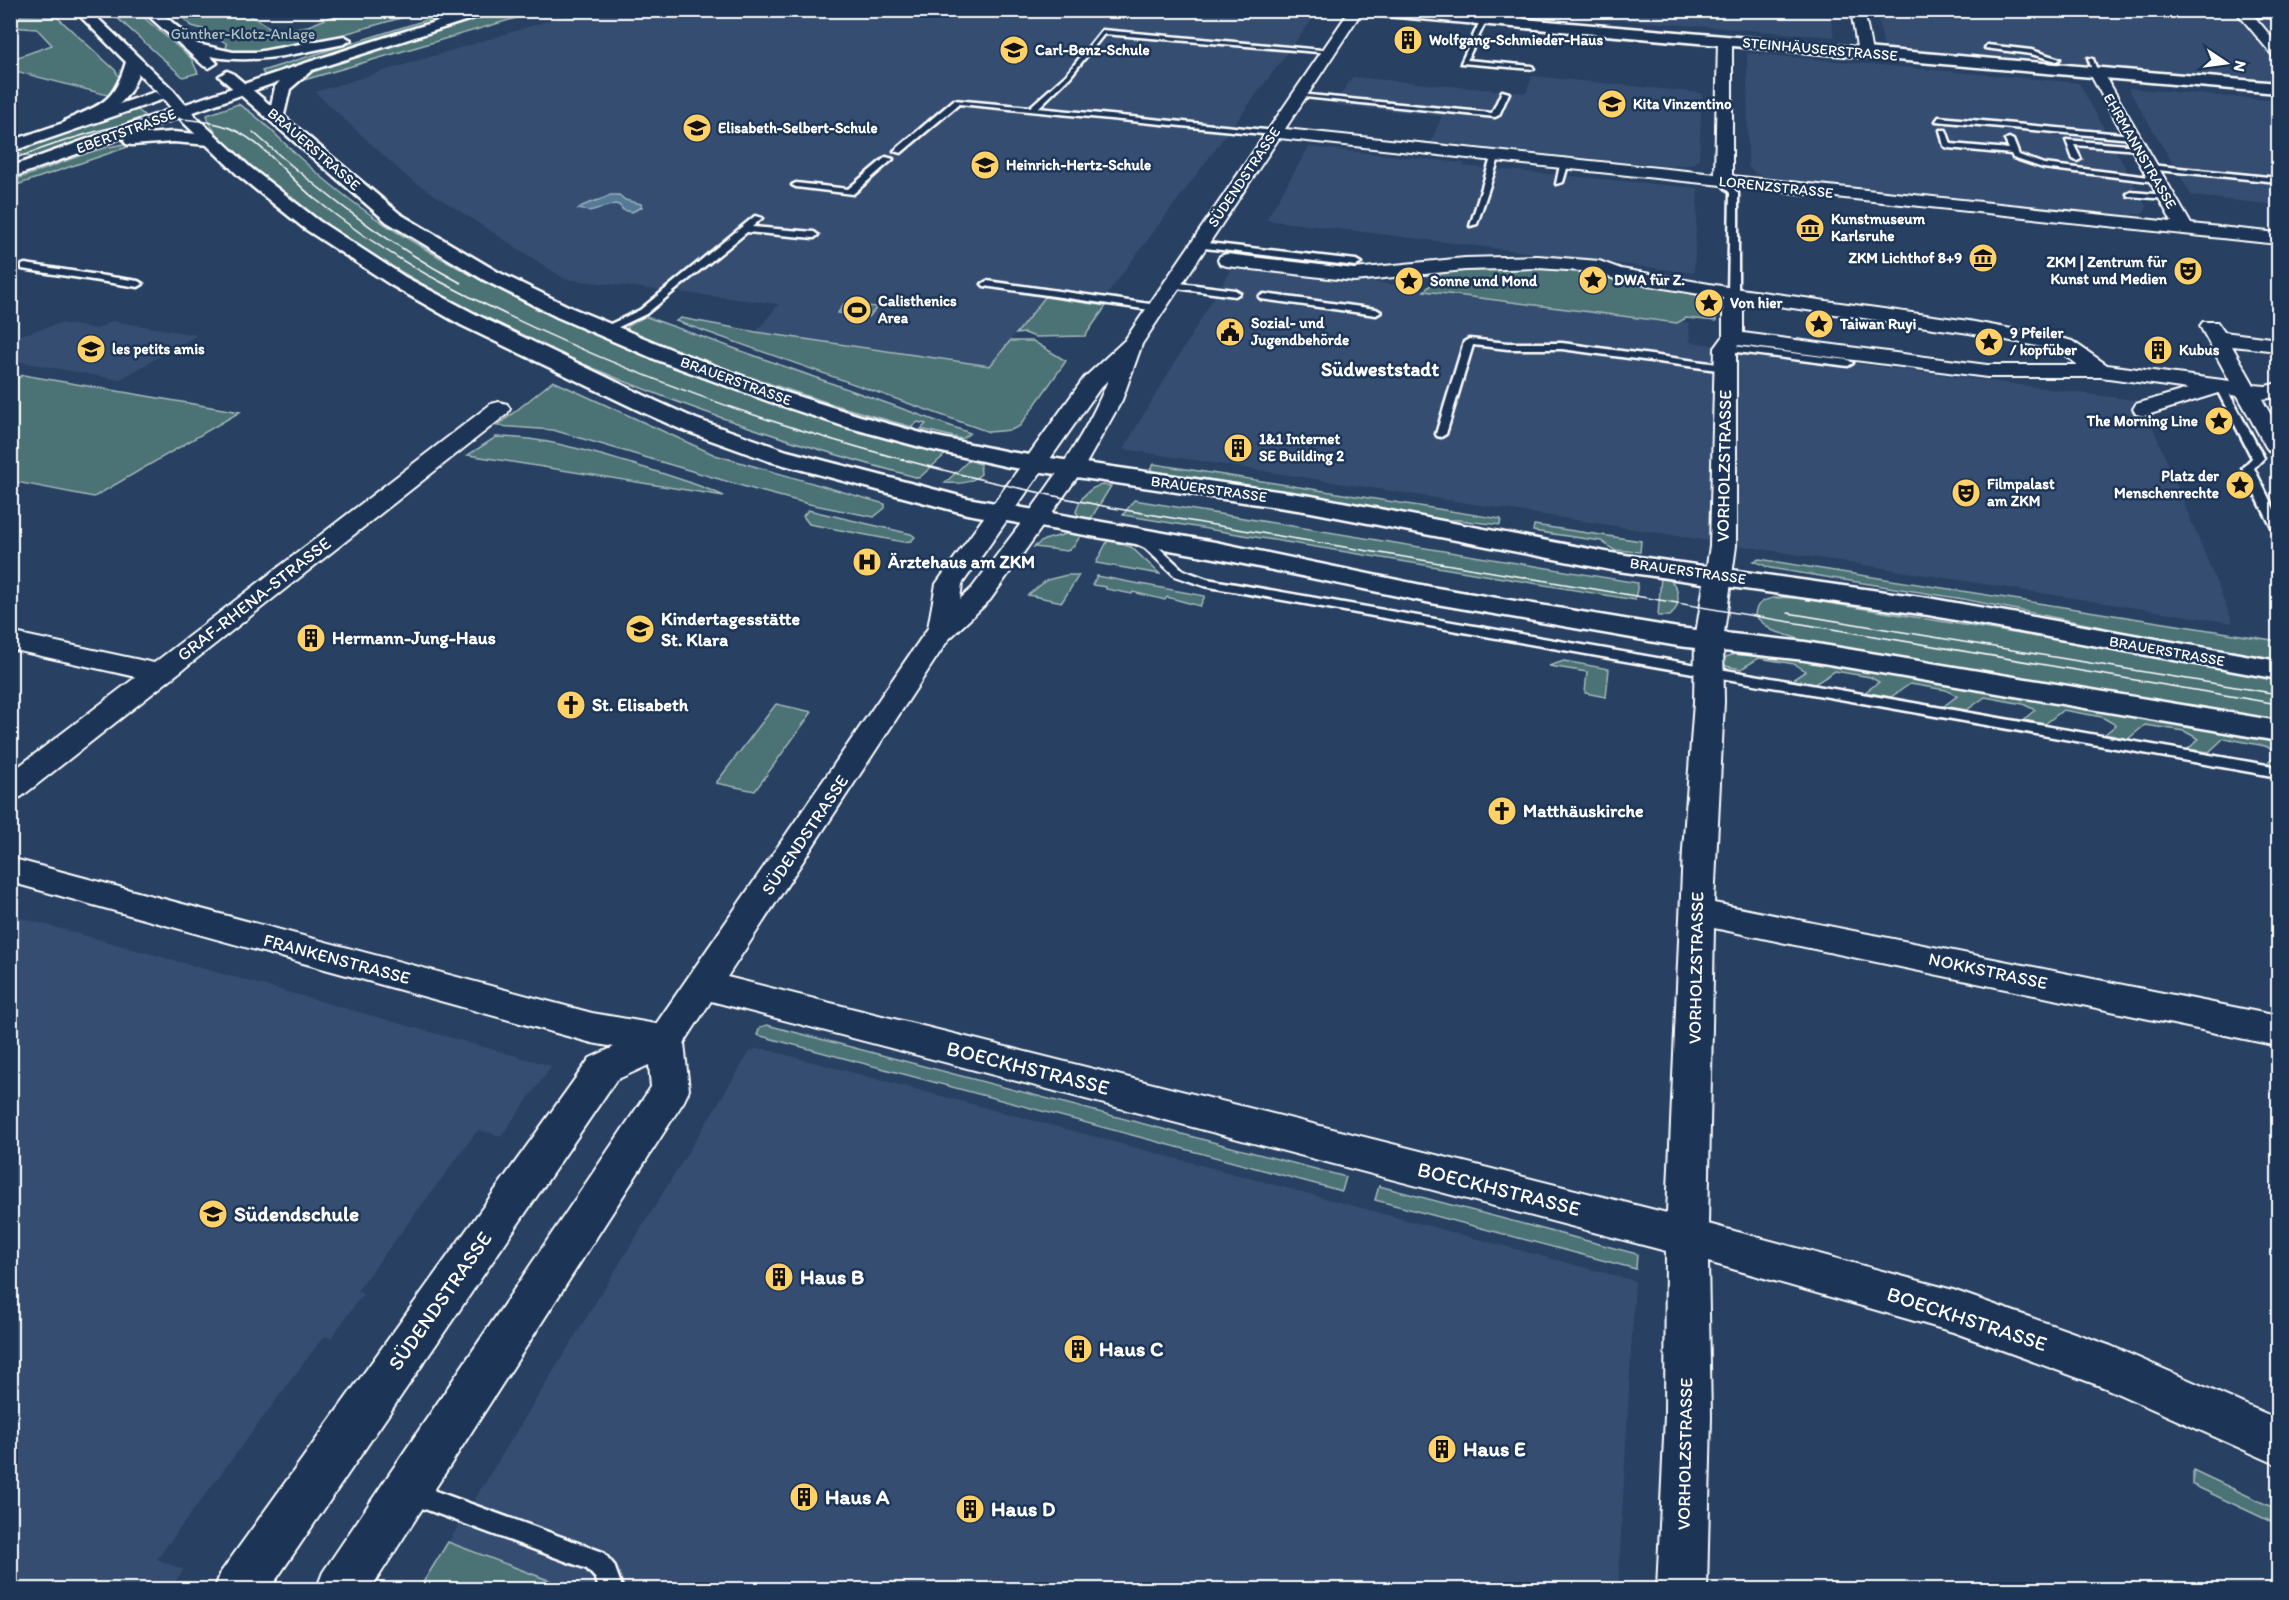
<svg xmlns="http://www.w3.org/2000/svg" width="2289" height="1600" font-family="Itim,sans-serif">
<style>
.built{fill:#364e70}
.green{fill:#4b7275;stroke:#a5b8ba;stroke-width:1.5}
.water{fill:#557996;stroke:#99afc0;stroke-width:1.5}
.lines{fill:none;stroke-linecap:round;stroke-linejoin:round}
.lane-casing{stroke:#fff;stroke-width:5}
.street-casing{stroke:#fff;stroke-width:4}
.secondary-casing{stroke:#fff;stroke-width:5}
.primary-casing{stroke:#fff;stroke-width:5}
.highway-casing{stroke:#fff;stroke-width:5}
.lane{fill:#1d3557;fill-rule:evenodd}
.street{fill:#1d3557;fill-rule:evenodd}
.secondary{fill:#1d3557;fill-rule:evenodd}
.primary{fill:#1d3557;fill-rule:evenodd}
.highway{fill:#1d3557;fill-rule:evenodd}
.tram{stroke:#fff;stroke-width:1.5}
.labels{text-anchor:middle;stroke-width:5;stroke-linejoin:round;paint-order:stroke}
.far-park-label{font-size:15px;fill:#aec0c1;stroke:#1d3557}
.far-poi-label{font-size:15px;font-weight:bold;fill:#fff;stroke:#1d3557;text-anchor:start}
.far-street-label{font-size:15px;fill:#fff;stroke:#1d3557}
.street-label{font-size:18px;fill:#fff;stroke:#1d3557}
.poi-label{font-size:18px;font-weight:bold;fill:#fff;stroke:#1d3557;text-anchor:start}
.far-district-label{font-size:20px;font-weight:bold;fill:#fff;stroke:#1d3557}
.near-street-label{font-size:21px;fill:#fff;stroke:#1d3557}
.near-poi-label{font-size:21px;font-weight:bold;fill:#fff;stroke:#1d3557;text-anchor:start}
</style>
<rect width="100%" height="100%" fill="#284062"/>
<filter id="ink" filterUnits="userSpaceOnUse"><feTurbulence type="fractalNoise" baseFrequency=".0167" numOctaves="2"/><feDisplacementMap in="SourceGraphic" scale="12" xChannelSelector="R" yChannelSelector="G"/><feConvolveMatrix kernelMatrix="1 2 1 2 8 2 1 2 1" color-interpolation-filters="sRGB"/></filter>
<g filter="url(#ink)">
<path class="built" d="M1235 10 1314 17 1099 305 1045 297 990 366 756 332 779 304 565 279 407 177 315 92 581 11Z
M1511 11H1830L1834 37Z
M1877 11H2278V83L1884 48Z
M1747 53 2079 83 2146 206V210L2141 214 2124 215 1777 179 1756 174 1748 166Z
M1532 76 1702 93 1699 159 1691 165 1667 166 1431 142 1442 116 1335 105 1352 77 1526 93Z
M2128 88 2278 101V205L2192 196Z
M1309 147 1464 163 1463 166 1698 188 1694 273 1266 220Z
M1234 264 1689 323 1690 342 2142 401 2233 623 1123 449Z
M112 321 197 335 119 380 11 360V338L61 323 97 329Z
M11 915 552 1066 501 1136 478 1130 357 1291 363 1294 331 1338 324 1336 157 1559 184 1570 169 1589H11Z
M755 1049H764L964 1102 1635 1281 1618 1589 419 1590 749 1053Z"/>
<path class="green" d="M98 11H136L191 58 198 73 183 77 114 15Z
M175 11H243L275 31 308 26 346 11H425L299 47 257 54 225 53 227 44 206 30 192 26Z
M455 11H481L265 76 262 71Z
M503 11H540L297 82 301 77 330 63Z
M11 16 57 17 115 70 121 80 111 96 11 70 10 60 52 45 37 29 11 27Z
M238 104C261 117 280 140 300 158 330 185 363 211 397 232 566 337 755 405 947 453L919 478C748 432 581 374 426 286 368 253 312 218 261 174 245 160 210 135 207 115Z
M138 110 145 116 11 167 32 157 11 153 114 116Z
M142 142 11 187 10 181C54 168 97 144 142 142Z
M1510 266 1588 271 1715 299 1716 321 1686 318 1677 323 1424 291 1434 282 1430 278 1447 269Z
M1045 297 1099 305 1106 306 1085 336 1035 337 1025 333 1016 334Z
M844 304 877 307 869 317 838 313Z
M644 316 970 433 962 439 921 429 926 424 918 422 912 427C815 401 722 369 629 331L627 327Z
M681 318 756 332 990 366 1010 341H1033L1066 361 1020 426 1011 430 989 432 676 321Z
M23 375 240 412 94 497 11 481V382Z
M553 381 715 455 885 504V508L874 517 809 504 756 490 553 430 497 426Z
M496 437C544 437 587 451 632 464 663 474 694 482 724 496L468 455Z
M969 460 980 464 981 474C970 484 959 484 945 483Z
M1154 464 1501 519 1500 525 1458 520H1421L1307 495 1150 470Z
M1102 485 1111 486 1090 520 1079 516 1076 512C1079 499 1089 487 1102 485Z
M1134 500 1638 583 1635 600 1123 515Z
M808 510 911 534 915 537 911 541 903 542 809 524 803 516Z
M1534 525 1641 541 1640 552 1614 550 1601 541 1533 531Z
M1066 534 1081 535 1074 546 1067 551 1034 547 1044 540Z
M1108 540 1131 547 1160 574 1096 563Z
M1759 559 2278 641V659L2160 639 1963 599 1770 568 1754 561Z
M1067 575H1079L1062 602 1028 595 1047 580Z
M1097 576 1205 596 1200 606 1167 597 1165 600 1133 592 1132 594 1106 589V587L1092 585Z
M1661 576C1680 581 1683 604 1670 616H1658Z
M1797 598 2278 676V720L1805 641 1771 630 1755 616C1755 595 1781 597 1797 598Z
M1734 654 1805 660 2278 741V765L2267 763 2278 752 2265 746 2224 738 2209 752 2188 749 2199 739 2184 731 2145 725 2128 739 2105 734 2116 725 2102 717 2063 710 2045 724 2023 720 2035 710 2023 704 1985 697 1967 710 1944 706 1957 696 1946 690 1910 684 1891 697 1865 692 1879 682 1870 677 1835 671 1815 684 1792 680 1806 671 1794 664 1759 658 1741 669 1726 666 1722 662 1724 658Z
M1564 661 1609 669 1606 697 1585 693 1587 672 1549 666Z
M776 704 812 712 755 791 716 783Z
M767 1025 1346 1177 1342 1191 757 1035 760 1027Z
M1379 1186 1637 1254 1636 1269 1375 1200Z
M2193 1470 2278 1510V1525L2193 1485Z
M448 1542 556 1583 566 1589H419Z"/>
<path class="water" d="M610 195H619L625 200 641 204 642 207 632 212 623 210 619 205 615 204 589 211 578 209C583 203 601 201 610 195Z"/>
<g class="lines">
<g class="lane-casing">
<path id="lane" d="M1522 10H1528L1519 25H1515Z
M1943 10H1966L1967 12 1964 14Z
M2244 12 2278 14V18L2242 15Z
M1483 19 1486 21 1467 60 1532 66 1534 69 1461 63 1480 21Z
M1102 30 1333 51 1330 53 1104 34 1070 77 1038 108 1276 131 1277 133 1273 135 959 104 901 153 894 151 954 100 1030 107 1066 75Z
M1987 45 2031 50 2060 59 2057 61 2031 54 1985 48Z
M2088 58 2093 59 2098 73 2093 72Z
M1502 91 1509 93 1499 115 1495 117 1295 96 1299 94 1492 113Z
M1939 117 2132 135 2136 137 2132 139 1936 121Z
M1940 130H1946L1951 144 2009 149 2005 140 2009 138 2013 140 2019 155 2044 164 2157 178 2161 180 2157 182 2043 168 2013 158 2011 154 1948 148 1944 146Z
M2066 140 2139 146 2143 148 2139 150 2074 145 2081 159 2077 161 2073 159Z
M1495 156 1499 158 1477 224 1470 226 1491 158Z
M886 157 893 159 853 194 796 187 792 185 796 183 848 189Z
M1564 163 1568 165 1563 182 1556 184 1560 165Z
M2150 165 2278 178V182L2147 169 2146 167Z
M1723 179 1738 193V294L1733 297 1728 294 1730 193 1719 181Z
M2131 192 2167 195 2171 197 2167 199 2128 196 2127 194Z
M755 216 762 218 752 227 814 232 818 235 814 238 747 232 646 314 608 332H602V328L640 310Z
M1199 242 1356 260 1361 263 1356 266 1196 247 1195 245Z
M25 264 138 281 143 284 138 287 22 269V265Z
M987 281 1157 305 1162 308 1157 311 984 286 982 284Z
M1172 282 1235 290 1240 293 1235 296 1169 287V283Z
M1264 294 1376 309 1381 312 1376 315 1261 299 1259 297Z
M1469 339 1508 343H1562L1725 365 1730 368 1725 371 1562 349H1508L1473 345 1446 434 1441 437 1437 436 1436 434 1464 342Z
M1725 345 1848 360 1853 363 1848 366 1721 350 1720 348Z
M2220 383 2225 386 2264 458 2254 468 2278 517V531L2272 528 2242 468 2252 458 2215 386Z
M1132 533 1153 542 1183 570 1207 579 2278 767V777L1204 586 1175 576 1145 548 1128 540 1126 537Z
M411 1482 603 1552 614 1565 623 1590H599L596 1579 587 1569 403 1501 400 1493 403 1485Z"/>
</g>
<g class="street-casing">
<path id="street" d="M1350 10H1363L1285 129 1715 174 1718 41 1725 37 1732 41V176L2172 222 2089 72 2096 68 2103 72 2191 224 2278 233V244L1279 138 1142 344 1122 400 1083 469 990 600 948 640 727 977 1667 1213 1683 850 1694 702 1695 640 1710 546 1715 348 1723 337V298L1617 280 1596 272 1538 268 1465 270 1354 281 1227 266 1220 264 1218 260 1220 256 1227 254 1354 269 1465 258 1538 256 1599 261 1621 269 1733 288 1969 321 2065 339 2072 341 2107 365 2230 381 2200 326 2203 322H2217L2224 332 2278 339V351L2232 346 2254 385 2266 386 2278 383V397L2262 399 2278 428V454L2270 452 2266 447 2238 396 2218 393 2144 416 2136 414 2133 409 2136 404 2188 389 2101 377H1987L1738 345 1736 349V546L1723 640 1724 702 1714 903 2278 1016V1046L1714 928 1708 1224 1953 1290 2111 1346 2278 1419V1465L2103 1387 1953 1332 1708 1262 1711 1416 1707 1590H1657L1665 1416 1666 1251 711 1001 684 1043 689 1090 684 1101 370 1590H316L323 1572 651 1087 649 1065 616 1080 269 1590H214L221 1572 590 1058 614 1047 592 1043 10 882V858L592 1013 656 1024 928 628 936 584 1084 378 1125 340ZM1743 301 1969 333 2058 350 2078 365H1987L1743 333ZM1108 380C1078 456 1020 523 972 588L960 599 962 584 1100 388Z
M1851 10H1864L1872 53 1870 56H1860L1858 53Z
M2235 10H2249L2278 45V57L2273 56Z
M499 402 507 404 510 409 507 414 21 797 10 800V773L136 677 10 649V632L154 663 491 404Z"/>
</g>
<g class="secondary-casing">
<path id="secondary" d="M475 10H499L312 70 290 89 283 119H271L269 116 275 87 280 81 10 178V167C164 111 318 56 475 10Z
M1355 10H1417L2278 83V93L1362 14Z
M155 92 163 97 161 100 10 152V141Z
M173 132 210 135 216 136 218 140 216 144 210 145 173 142 132 145 126 144 124 140 126 136 132 135Z"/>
</g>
<g class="primary-casing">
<path id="primary" d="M227 71 232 73 400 214 498 272 572 308 673 350 784 392 860 416 932 436 1009 452 1311 496 1611 553 1928 598 2278 661V679L1928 615 1611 570 1311 512 1009 467 928 449 843 426 768 401 657 360 557 317 484 280 387 222 222 79 219 76Z
M167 88 173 90 196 117 251 168 319 221 405 277 477 315 656 401 696 419 787 451 967 498 1215 542 1431 587 1678 628 1805 642 2278 721V741L1805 660 1678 646 1431 603 1215 558 967 514 769 461 680 429 640 411 461 325 391 285 305 229 239 176 184 123 161 96 159 93Z"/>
</g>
<g class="highway-casing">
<path id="highway" d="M74 10H89L173 90 175 93 173 96H161L138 73C130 100 113 112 89 123 81 126 75 130 66 128L64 124 66 120C103 104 114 102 126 62Z
M142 10H158L197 44 233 52H257L344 36 351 40 344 44C299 53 256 65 210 56L217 63 209 68 204 66Z"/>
</g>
<use href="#lane" class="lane"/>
<use href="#street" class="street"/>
<use href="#secondary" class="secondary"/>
<use href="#primary" class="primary"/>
<use href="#highway" class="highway"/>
<path class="tram" d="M253 132C318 190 384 242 461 283
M10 160C76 137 151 106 221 125 259 135 285 175 315 199 354 230 396 259 441 282 656 395 875 461 1113 508L2278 704
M1788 613 2278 694"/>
</g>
</g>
<defs>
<g id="building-disc" transform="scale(1.5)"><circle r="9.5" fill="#ffd166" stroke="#1d3557"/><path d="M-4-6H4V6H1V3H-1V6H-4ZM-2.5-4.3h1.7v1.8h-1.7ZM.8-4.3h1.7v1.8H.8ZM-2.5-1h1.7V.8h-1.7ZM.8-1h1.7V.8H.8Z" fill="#111"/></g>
<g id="school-disc" transform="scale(1.5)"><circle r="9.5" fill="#ffd166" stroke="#1d3557"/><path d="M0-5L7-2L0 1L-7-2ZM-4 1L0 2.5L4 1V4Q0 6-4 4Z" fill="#111"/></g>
<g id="museum-disc" transform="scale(1.5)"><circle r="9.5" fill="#ffd166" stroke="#1d3557"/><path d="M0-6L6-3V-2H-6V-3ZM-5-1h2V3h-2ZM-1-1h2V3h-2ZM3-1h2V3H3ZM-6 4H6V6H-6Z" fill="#111"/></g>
<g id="theatre-disc" transform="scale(1.5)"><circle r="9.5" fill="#ffd166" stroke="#1d3557"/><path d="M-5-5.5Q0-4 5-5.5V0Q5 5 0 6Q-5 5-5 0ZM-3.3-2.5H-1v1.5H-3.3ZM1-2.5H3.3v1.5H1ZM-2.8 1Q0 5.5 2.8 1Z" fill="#111"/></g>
<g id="sight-disc" transform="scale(1.5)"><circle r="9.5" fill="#ffd166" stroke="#1d3557"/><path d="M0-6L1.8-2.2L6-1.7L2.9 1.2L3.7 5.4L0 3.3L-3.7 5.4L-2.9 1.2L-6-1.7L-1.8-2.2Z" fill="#111"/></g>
<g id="stadium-disc" transform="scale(1.5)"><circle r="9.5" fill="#ffd166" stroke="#1d3557"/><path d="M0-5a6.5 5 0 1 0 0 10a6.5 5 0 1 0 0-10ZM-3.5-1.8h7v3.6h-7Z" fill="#111"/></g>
<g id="civic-disc" transform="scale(1.5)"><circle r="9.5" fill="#ffd166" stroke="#1d3557"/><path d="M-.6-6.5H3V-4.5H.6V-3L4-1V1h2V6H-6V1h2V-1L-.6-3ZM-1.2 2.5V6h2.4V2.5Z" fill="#111"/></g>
<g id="hospital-disc" transform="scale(1.5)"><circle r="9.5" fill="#ffd166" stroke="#1d3557"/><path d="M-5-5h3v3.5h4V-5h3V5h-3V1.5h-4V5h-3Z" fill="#111"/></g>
<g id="church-disc" transform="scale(1.5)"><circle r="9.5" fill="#ffd166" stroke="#1d3557"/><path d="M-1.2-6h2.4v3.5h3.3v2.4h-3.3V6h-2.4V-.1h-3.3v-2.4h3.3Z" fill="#111"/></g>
</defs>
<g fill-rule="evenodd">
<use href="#building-disc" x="1408" y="40"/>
<use href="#school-disc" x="1014" y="50"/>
<use href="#school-disc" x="1612" y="104"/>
<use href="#school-disc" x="697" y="128"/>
<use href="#school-disc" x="985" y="165"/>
<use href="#museum-disc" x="1810" y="228"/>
<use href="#museum-disc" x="1983" y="258"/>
<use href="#theatre-disc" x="2188" y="271"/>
<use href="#sight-disc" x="1593" y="280"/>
<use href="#sight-disc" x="1409" y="281"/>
<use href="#sight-disc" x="1709" y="303"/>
<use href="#stadium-disc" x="857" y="310"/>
<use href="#sight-disc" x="1819" y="324"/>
<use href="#civic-disc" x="1230" y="332"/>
<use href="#sight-disc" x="1989" y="342"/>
<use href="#school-disc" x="91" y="349"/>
<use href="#building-disc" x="2158" y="350"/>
<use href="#sight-disc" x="2219" y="421"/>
<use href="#building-disc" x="1238" y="448"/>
<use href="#sight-disc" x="2240" y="485"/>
<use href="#theatre-disc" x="1966" y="493"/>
<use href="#hospital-disc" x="867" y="562"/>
<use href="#school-disc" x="640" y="629"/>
<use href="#building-disc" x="311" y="638"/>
<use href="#church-disc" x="571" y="705"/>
<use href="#church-disc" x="1502" y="811"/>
<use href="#school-disc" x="213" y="1214"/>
<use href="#building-disc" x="779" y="1277"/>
<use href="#building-disc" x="1078" y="1349"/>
<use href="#building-disc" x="1442" y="1449"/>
<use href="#building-disc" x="804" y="1497"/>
<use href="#building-disc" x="970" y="1509"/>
</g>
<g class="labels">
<g class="far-park-label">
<text x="243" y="39">Günther-Klotz-Anlage</text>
</g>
<g class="far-poi-label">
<text x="1429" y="45">Wolfgang-Schmieder-Haus</text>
<text x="1035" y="55">Carl-Benz-Schule</text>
<text x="1633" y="109">Kita Vinzentino</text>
<text x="718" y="133">Elisabeth-Selbert-Schule</text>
<text x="1006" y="170">Heinrich-Hertz-Schule</text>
<text x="1831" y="224">Kunstmuseum<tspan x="1831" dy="17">Karlsruhe</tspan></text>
<text x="1962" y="263" text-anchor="end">ZKM Lichthof 8+9</text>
<text x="2167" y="267" text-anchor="end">ZKM | Zentrum für<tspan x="2167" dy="17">Kunst und Medien</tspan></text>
<text x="1614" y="285">DWA für Z.</text>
<text x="1430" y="286">Sonne und Mond</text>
<text x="878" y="306">Calisthenics<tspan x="878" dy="17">Area</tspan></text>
<text x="1730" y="308">Von hier</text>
<text x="1251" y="328">Sozial- und<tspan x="1251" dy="17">Jugendbehörde</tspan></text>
<text x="1840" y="329">Taiwan Ruyi</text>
<text x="2010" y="338">9 Pfeiler<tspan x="2010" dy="17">/ kopfüber</tspan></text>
<text x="112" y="354">les petits amis</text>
<text x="2179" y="355">Kubus</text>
<text x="2198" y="426" text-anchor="end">The Morning Line</text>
<text x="1259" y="444">1&amp;1 Internet<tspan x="1259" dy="17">SE Building 2</tspan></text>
<text x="2219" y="481" text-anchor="end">Platz der<tspan x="2219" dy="17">Menschenrechte</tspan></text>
<text x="1987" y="489">Filmpalast<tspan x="1987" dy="17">am ZKM</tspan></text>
</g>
<g class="far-street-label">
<text transform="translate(1820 49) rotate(5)" y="5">STEINHÄUSERSTRASSE</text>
<text transform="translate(126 131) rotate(-20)" y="5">EBERTSTRASSE</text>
<text transform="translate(314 149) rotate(41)" y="5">BRAUERSTRASSE</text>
<text transform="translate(2140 151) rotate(60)" y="5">EHRMANNSTRASSE</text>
<text transform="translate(1244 177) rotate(-56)" y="5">SÜDENDSTRASSE</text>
<text transform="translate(1776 187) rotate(6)" y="5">LORENZSTRASSE</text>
<text transform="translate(736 381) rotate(20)" y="5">BRAUERSTRASSE</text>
<text transform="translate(1209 489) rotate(8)" y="5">BRAUERSTRASSE</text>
<text transform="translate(1688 571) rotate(8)" y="5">BRAUERSTRASSE</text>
<text transform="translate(2167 651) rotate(10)" y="5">BRAUERSTRASSE</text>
</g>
<g class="street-label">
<text transform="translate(1724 466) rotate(-89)" y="6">VORHOLZSTRASSE</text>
<text transform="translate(254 599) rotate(-38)" y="6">GRAF-RHENA-STRASSE</text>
<text transform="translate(805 835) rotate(-56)" y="6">SÜDENDSTRASSE</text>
<text transform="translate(337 959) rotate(15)" y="6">FRANKENSTRASSE</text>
<text transform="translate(1696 968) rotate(-89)" y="6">VORHOLZSTRASSE</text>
<text transform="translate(1988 971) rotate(12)" y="6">NOKKSTRASSE</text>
<text transform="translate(1685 1454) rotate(-89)" y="6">VORHOLZSTRASSE</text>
</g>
<g class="poi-label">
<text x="888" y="568">Ärztehaus am ZKM</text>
<text x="661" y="625">Kindertagesstätte<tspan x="661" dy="21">St. Klara</tspan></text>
<text x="332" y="644">Hermann-Jung-Haus</text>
<text x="592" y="711">St. Elisabeth</text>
<text x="1523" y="817">Matthäuskirche</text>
</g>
<g class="far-district-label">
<text x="1380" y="376">Südweststadt</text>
</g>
<g class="near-street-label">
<text transform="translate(1028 1068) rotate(14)" y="7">BOECKHSTRASSE</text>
<text transform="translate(1499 1189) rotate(14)" y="7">BOECKHSTRASSE</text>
<text transform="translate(440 1301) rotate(-55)" y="7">SÜDENDSTRASSE</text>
<text transform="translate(1967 1319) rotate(18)" y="7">BOECKHSTRASSE</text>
</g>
<g class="near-poi-label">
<text x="234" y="1221">Südendschule</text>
<text x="800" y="1284">Haus B</text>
<text x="1099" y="1356">Haus C</text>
<text x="1463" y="1456">Haus E</text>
<text x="825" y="1504">Haus A</text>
<text x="991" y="1516">Haus D</text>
</g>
</g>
<rect width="2289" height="1600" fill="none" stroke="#1d3557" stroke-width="36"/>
<rect x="18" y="18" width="2253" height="1564" fill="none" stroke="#fff" stroke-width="2" filter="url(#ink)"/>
<g transform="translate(2226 63) rotate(103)" stroke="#1d3557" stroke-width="4.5" paint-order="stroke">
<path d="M0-4.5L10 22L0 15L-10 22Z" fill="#ffffff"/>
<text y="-9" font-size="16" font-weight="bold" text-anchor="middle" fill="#ffffff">N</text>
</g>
</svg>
